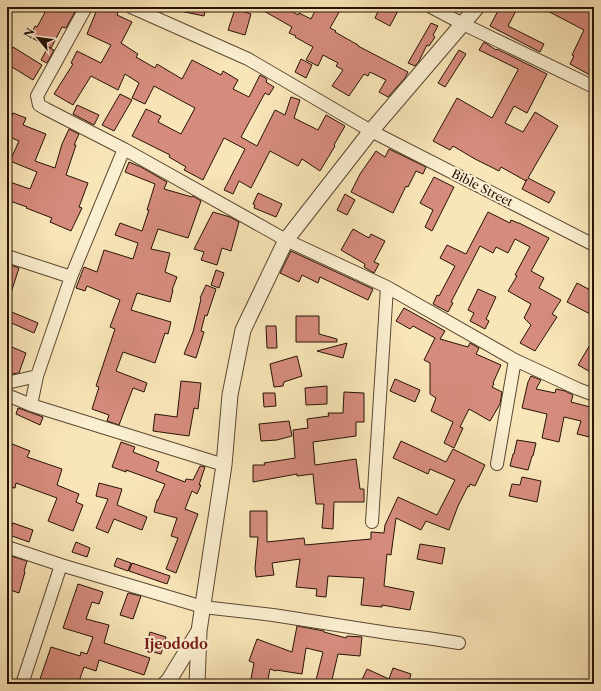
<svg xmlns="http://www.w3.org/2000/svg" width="601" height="691" font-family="'Libre Caslon Text',serif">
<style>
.building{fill:#d68c7d;stroke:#261206}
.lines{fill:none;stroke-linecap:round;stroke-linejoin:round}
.minor-casing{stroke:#5b4732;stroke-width:14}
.tertiary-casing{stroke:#5b4732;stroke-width:17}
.minor{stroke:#fbefd1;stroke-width:12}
.tertiary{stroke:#fbefd1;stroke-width:15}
.labels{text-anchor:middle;stroke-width:4;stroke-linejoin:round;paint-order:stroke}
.street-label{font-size:12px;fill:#261206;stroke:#fbefd1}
.quarter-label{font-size:14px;font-weight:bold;fill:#7a1f14;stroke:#fbefd1}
</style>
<rect width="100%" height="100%" fill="#f9e6b8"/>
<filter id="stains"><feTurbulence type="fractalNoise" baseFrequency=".005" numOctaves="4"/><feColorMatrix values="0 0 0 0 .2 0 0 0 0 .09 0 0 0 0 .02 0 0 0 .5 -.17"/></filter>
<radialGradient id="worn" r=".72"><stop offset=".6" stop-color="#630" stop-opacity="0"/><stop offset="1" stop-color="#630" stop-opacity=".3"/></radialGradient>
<path class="building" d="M48 7H72L76 10 66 28 62 27 51 48 30 37 35 26 37 27Z
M98 7H107L118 12 117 15 132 22 121 43 138 54 136 57 155 68 157 64 182 79 192 60 221 75 223 71 238 80 233 89 249 97 260 75 267 79 266 82 274 87 269 95 265 93 241 137 257 146 275 110 285 115 291 97 300 100 294 118 318 130 326 115 345 126 334 145 335 146 320 171 302 159 298 166 270 151 251 188 239 181 233 194 224 190 245 149 224 138 203 180 184 170 186 167 169 157 170 155 132 136 146 109 161 116 158 122 181 134 195 108 154 86 145 104 132 98 139 83 125 74 118 90 91 76 73 105 54 94 73 64 71 63 77 51 101 63 111 45 87 34Z
M180 7H206L204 16 180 11Z
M257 7H285L298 15 299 13 311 19 317 7H342L330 28 336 31 335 32 358 45V46L408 72 405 78 388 97 379 92 386 80 370 72 368 76 364 74 349 96 332 86 343 70 336 66 338 63 323 55 318 66 306 60 313 47 295 37 296 36 289 33 292 27Z
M380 7H400L390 26 375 18Z
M500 7H518L508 26 544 44 540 52 490 26Z
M540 7H594V67L590 75 570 64 574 56 572 55 584 30Z
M235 9 251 14 245 35 228 30Z
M431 23 438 26 433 35 435 37 429 46 427 45 419 61 415 66 408 63Z
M484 42 496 50 497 49 547 74 527 113 514 106 505 123 523 132 535 112 558 126 528 178 555 192 549 203 522 189 527 179 526 181 501 167 499 171 475 159 453 146 450 150 433 141 457 98 492 118 518 70V69L479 50Z
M13 47 42 65 33 80 7 64V58Z
M48 47 54 50 47 63 41 60Z
M459 50 466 54 445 87 438 83Z
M301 59 312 65 306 78 295 72Z
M120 94 132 100 114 131 102 125Z
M77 105 99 115 94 125 73 114Z
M13 113 26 118 23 125 46 134 35 161 55 168 62 144 69 129 79 134 74 145H76L66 175 88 183 79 207 82 208 71 231 50 222 52 218 26 208 27 207 7 200V181L30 189 37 172 10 161 19 141 7 136V129Z
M389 149 426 167 423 174 416 171 408 187 406 186 393 213 351 192 360 174 376 151 385 157Z
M129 162 141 167 167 182 164 189 192 197 193 196 201 201 188 238 158 229 151 249 170 253 165 272 177 277 172 290H173L170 302 137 293 131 310 171 322 168 334 165 333 155 363 123 352 116 371 147 383 144 392 133 388 119 425 107 421 109 415 92 409 99 387 96 386 115 329 110 327 120 300 87 286 85 291 76 288 84 267 97 272 104 250 133 259 138 243 115 235 120 223 142 231 149 210H147L155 184 125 172Z
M434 177 454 187 432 231 425 227 433 210 420 203Z
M258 193 282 204 276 217 254 208 255 205 253 204Z
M345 194 355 200 347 215 337 210Z
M213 212 230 217 239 222 231 251 222 248 217 265 201 260 204 252 194 249Z
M488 212 510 223 511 220 518 223H519L549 238 531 271 544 278 539 288 561 300 552 314 557 317 535 351 520 343 531 325 524 318 531 304 508 291 517 276 515 275 530 247 515 239 508 253 496 247 493 253 480 246 451 302 453 303 448 312 433 304 437 295 439 296 455 266 440 258 447 245 466 254Z
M353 229 369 238 371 234 385 241 374 262 379 264 374 273 364 267 365 264 341 250Z
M291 251 373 289 368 300 320 277 318 283 302 275 299 282 280 273Z
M7 264 19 268 9 299H7Z
M216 270 224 273 219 288 211 285Z
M577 283 594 292V316L567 302Z
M206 285 216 289 207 316 205 315 201 331 204 332 196 358 184 354 193 332 201 299 200 298Z
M478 289 496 297 486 319 489 321 485 329 470 321 474 313 468 310Z
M404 308 445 331 440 339 468 347 470 343 479 348 476 354 501 365 493 383 494 384 492 387 502 392 500 404 490 421 469 409 460 427 463 428 454 448 444 443 453 422 431 411 436 398 430 394V363L424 360 435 338 413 326 410 329 396 321Z
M7 310 38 323 34 333 7 321Z
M296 316H319V334L337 339V342H296Z
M266 326H276L277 348H267Z
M594 338V374L578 365Z
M347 343 343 358 317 351Z
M7 345 26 353 19 373 12 374 7 373Z
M297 356 302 376 284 382 283 386 274 387 270 364Z
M531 376 541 380 536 389 555 393 556 389 565 391 573 395 571 402 594 408V438L577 434 581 421 564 417 559 442 542 438 547 414 522 408 528 382Z
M395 379 420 390 415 402 390 391Z
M181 381 201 383 198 409 194 408 189 436 153 431 155 414 177 417Z
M327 386V404L306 405 305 388Z
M344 392 364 393V422H356V436L313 442 315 465 356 459 360 489H364V502H334L333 529 322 528 324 504H316L313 474 297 476V474L253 482V465H265L264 463 295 458 293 430 308 428 307 419 329 416 328 413H343Z
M263 393H275L276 406 264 407Z
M18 408 43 417 40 425 16 414Z
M289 421 292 436 277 440 261 441 259 424Z
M517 440 536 443 533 456H532L528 470 510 466 513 454H514Z
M401 441 446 462 453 449 485 465 475 486 470 484 469 487 468 486 458 506 449 530 426 521 421 530 396 518 391 555 387 554 384 586 414 592 410 610 382 605V607L361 605 364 578 328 576 326 597 316 596 317 589 296 587 300 559 272 563 274 575 256 577 255 568 258 537H250V511H267V542L304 538 305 545 371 539V532L384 533 385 525 398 497 437 515 455 480 430 469 428 474 393 458Z
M7 442 30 451 27 457 62 469 57 485 79 494 76 502 83 505 73 531 48 521 57 498 16 483 15 488 7 487Z
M121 442 135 447 133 452 159 462 156 471 185 482 186 479 193 480 200 466 205 467 199 485H201L197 494 192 491 185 509 198 514 176 573 166 569 178 538 171 536 177 518 154 512 157 500H158L165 484 126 470V472L112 467Z
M522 477 541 481 537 502 509 496 512 484 520 485Z
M99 483 122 489 117 505 147 517 142 530 114 519 108 533 96 528 108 499 96 496Z
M13 523 33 530 29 542 9 535Z
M76 542 90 548 87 557 72 552Z
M420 544 445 548 442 564 417 559Z
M11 556 27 561 24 571 25 572 19 593 7 589V570Z
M117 558 131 563 128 571 114 566Z
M132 563 170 576 167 584 129 571Z
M78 584 103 592 99 604 92 602 86 619 109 625 104 643 150 658 144 675 99 660 96 671 84 667 78 684H44L39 682 51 647 80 656 81 652 87 654 93 637 63 628Z
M128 593 141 596 133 619 120 615Z
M297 626 324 631V632L346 638 347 636 362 637 360 656 338 654 331 684H315L323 652 306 648 302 674 276 670V671L270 669 267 684H250L254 663 249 661 257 639 292 652Z
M150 632 166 637 161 654 145 650Z
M393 668 411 674 408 684H360L367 669 389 679Z"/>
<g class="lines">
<g class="minor-casing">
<path id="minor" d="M86 7 37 96 39 105 46 109 124 149 286 240 387 287 515 360 578 389 594 395
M131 7 248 59 371 131 594 245
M431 7 463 24 594 87
M7 256 71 277
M7 383 37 376
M7 395 31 405 224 465
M31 405 37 376 71 277 124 149
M497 464 515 360
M372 522 387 287
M7 547 61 565 203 607 273 615 388 633 427 638 459 643
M22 684 61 565"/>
</g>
<g class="tertiary-casing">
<path id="tertiary" d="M165 684 169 680 199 631 224 465 230 395 243 330 286 240 371 131 477 7
M197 684 199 632"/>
</g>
<use href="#minor" class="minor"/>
<use href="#tertiary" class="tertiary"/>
</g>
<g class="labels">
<g class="street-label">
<text transform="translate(482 188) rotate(27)" y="4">Bible Street</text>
</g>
<g class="quarter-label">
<text x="176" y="649">Ijeododo</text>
</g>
</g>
<rect width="601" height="691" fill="none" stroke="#f9e6b8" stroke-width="24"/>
<rect x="8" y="8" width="585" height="675" fill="none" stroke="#261206" stroke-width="2"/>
<rect x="12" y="12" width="577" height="667" fill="none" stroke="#261206"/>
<g transform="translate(38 38) rotate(299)" stroke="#fbefd1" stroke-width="3" paint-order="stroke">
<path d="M0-3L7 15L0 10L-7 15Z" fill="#261206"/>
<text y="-6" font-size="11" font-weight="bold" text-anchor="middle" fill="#261206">N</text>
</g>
<rect width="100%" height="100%" filter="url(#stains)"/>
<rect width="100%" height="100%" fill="url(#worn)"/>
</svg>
